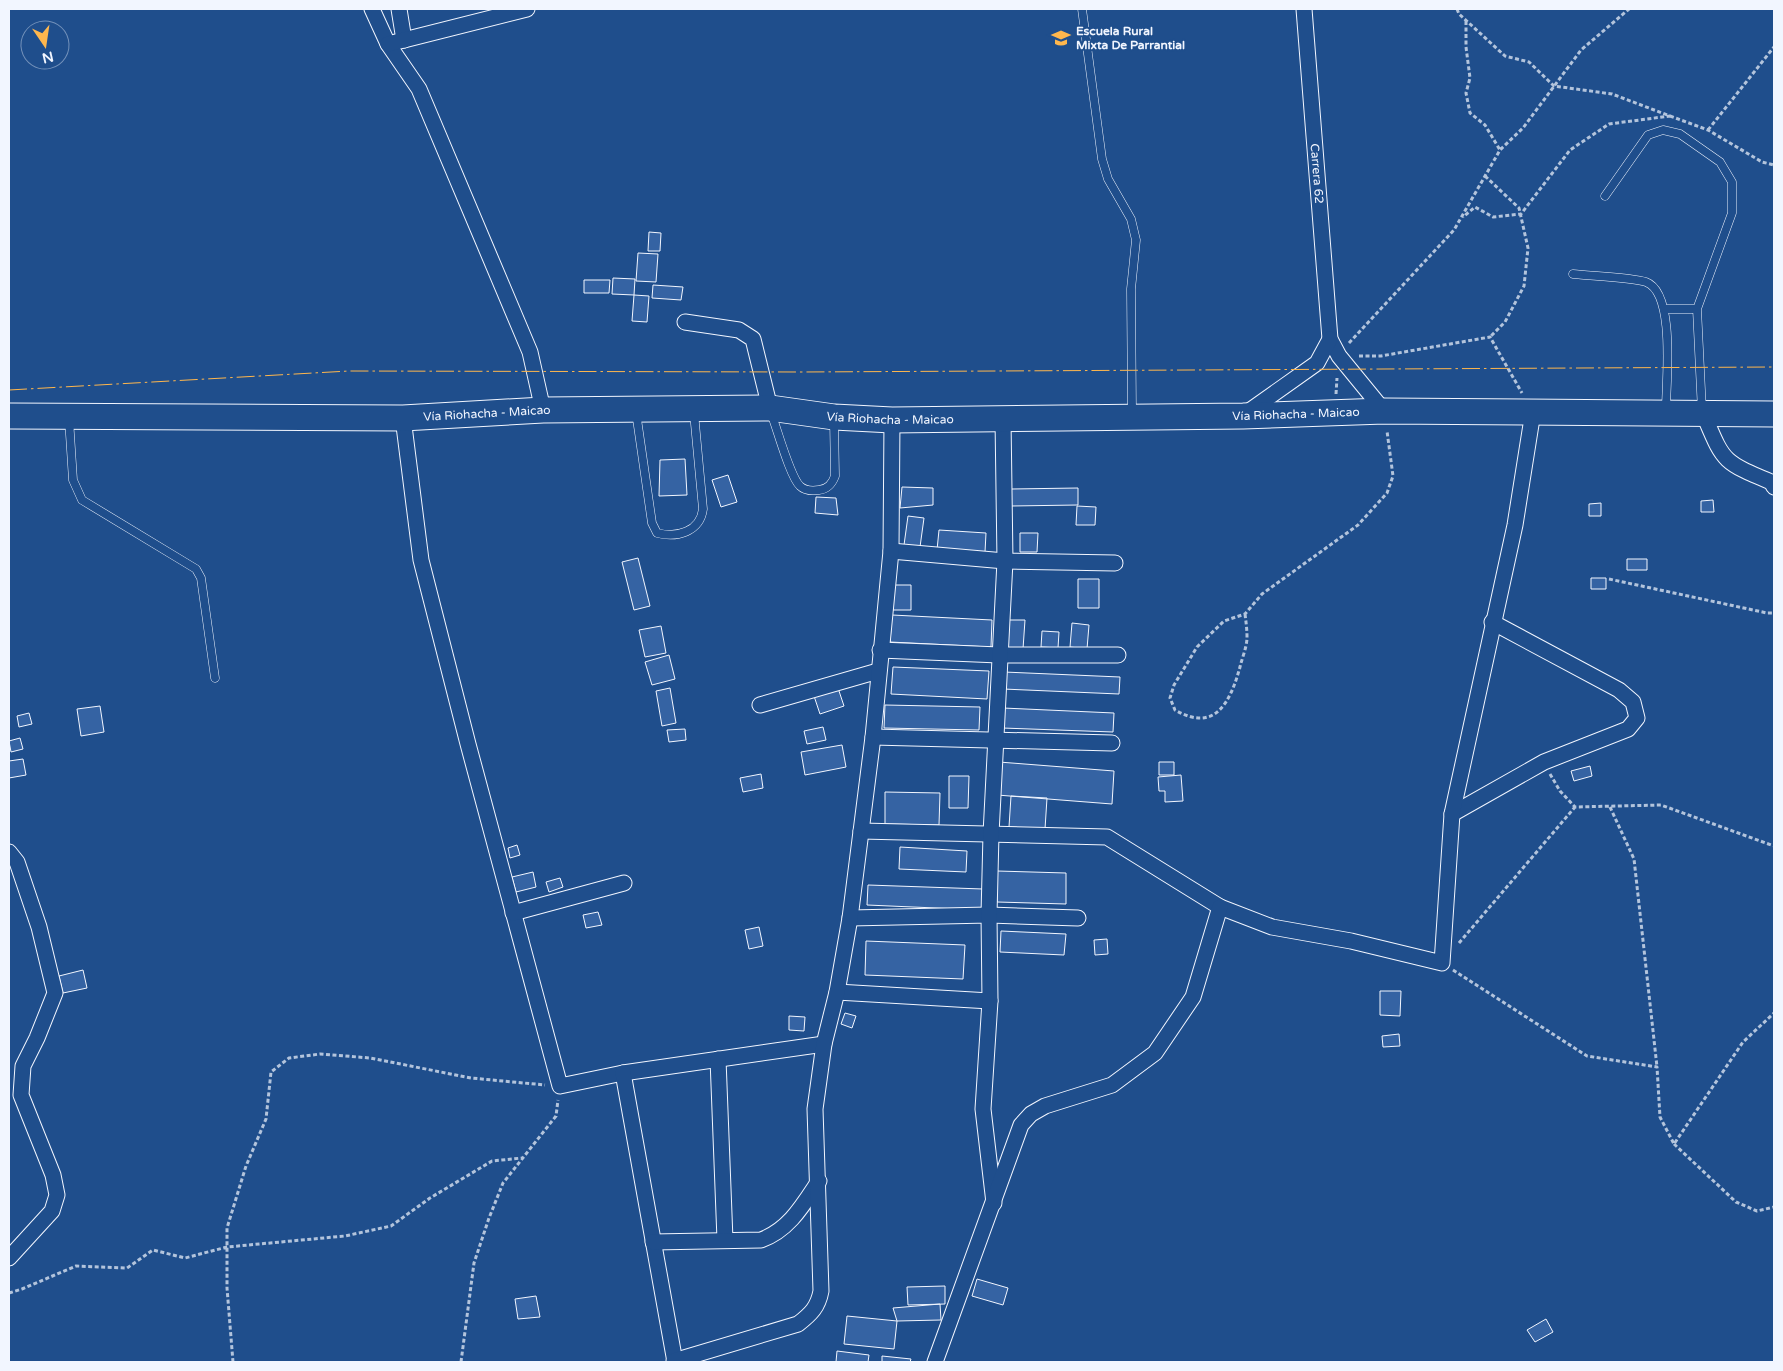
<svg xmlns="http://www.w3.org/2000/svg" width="1783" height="1371" font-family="'Varela Round',sans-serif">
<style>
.building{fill:#3563a3;stroke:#f2f6ff}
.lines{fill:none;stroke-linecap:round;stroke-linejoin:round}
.service-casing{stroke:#f2f6ff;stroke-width:9}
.minor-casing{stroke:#f2f6ff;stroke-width:17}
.trunk-casing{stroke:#f2f6ff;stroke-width:27}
.path{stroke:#b3c4dc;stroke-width:3;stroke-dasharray:4 2.5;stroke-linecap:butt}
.service{stroke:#1f4e8c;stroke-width:8}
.minor{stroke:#1f4e8c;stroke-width:15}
.trunk{stroke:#1f4e8c;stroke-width:25}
.power{stroke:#ffb74d;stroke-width:1;stroke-dasharray:18 4 2.5 4;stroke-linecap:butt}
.labels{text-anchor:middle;stroke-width:4;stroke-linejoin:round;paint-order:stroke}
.poi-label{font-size:12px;font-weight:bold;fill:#f2f6ff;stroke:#1f4e8c;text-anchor:start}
.street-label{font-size:12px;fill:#f2f6ff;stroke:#1f4e8c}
</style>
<rect width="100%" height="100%" fill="#1f4e8c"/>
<path class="building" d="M649 232 661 233 660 251H648Z
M638 253 658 254 656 282 636 281Z
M613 278 635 279 634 295 612 294Z
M584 280H610L609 293H584Z
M653 285 683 287 681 300 652 298Z
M634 295 649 296 647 322 632 321Z
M685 459 687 495 659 496 660 460Z
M728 475 737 502 721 507 712 480Z
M902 487 933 488V505L900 508Z
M1078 488V505L1011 506V489Z
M816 497 836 498 838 515 815 513Z
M1713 500 1714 512H1701V501Z
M1601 503V516H1589V504Z
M1077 506 1096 507 1095 525H1076Z
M908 516 924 518 920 547 904 545Z
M939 530 986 533 985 552 937 550Z
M1020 533H1038L1037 552H1020Z
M638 558 650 606 634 610 622 562Z
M1627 559H1647V570H1627Z
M1591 578H1606V589H1591Z
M1078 579H1099V608H1078Z
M893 585H911V610H893Z
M892 615 992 620 991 647 890 642Z
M1007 620H1025L1023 649 1005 647Z
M1072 623 1089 625 1087 649 1070 647Z
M661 626 666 653 645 657 639 630Z
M1042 631 1059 632 1058 648 1041 647Z
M669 655 675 679 652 685 645 662Z
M893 667 989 671 987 699 891 694Z
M1004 672 1120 677 1119 694 1003 689Z
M670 688 676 723 662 726 656 691Z
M838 688 844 706 820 714 814 696Z
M885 705 980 707 979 730 884 728Z
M100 706 104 732 81 736 77 709Z
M1003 708 1114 713 1113 732 1002 728Z
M29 713 32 724 19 727 17 716Z
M823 727 826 740 807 744 804 731Z
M685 729 686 740 669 742 667 730Z
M20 738 23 749 11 752 9 741Z
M842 745 846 767 805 775 801 752Z
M23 759 26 775 9 778V761Z
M999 762 1114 771 1112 804 997 795Z
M1159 762H1174V775H1159Z
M1590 766 1592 776 1574 781 1571 771Z
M761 774 763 788 743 792 740 778Z
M1181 775 1183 801 1165 802V791H1159L1158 777Z
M949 776H969L968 808H949Z
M885 792 940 793 939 825 885 824Z
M1011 796 1047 798 1045 829 1009 827Z
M517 845 520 855 510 858 508 848Z
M900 847 967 851 966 872 899 869Z
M997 871 1066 873V904L997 902Z
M533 872 536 887 516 892 512 877Z
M560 878 563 887 549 892 546 882Z
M868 885 983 889 982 910 867 905Z
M598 912 602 925 586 928 583 915Z
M759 927 763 946 749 949 745 930Z
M1001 931 1066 934 1064 955 1000 952Z
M1107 939 1108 954 1095 955 1094 940Z
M866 941 965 945 963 979 865 975Z
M83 970 87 988 63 993 59 976Z
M1380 991H1401L1400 1016 1380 1015Z
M845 1013 856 1016 852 1028 841 1024Z
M789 1016 805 1017 804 1031 789 1030Z
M1399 1034 1400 1046 1383 1047 1382 1036Z
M977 1279 1008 1288 1003 1305 972 1296Z
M945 1286V1304L908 1305 907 1287Z
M536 1296 540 1317 518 1319 515 1299Z
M940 1304 941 1320 897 1321 893 1308Z
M847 1316 897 1321 894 1349 844 1344Z
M1546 1319 1553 1332 1535 1342 1527 1330Z
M837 1351 869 1355 868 1362H836Z
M882 1356 911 1359 910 1362H882Z"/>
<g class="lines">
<g class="service-casing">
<path id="service" d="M1082 9 1102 159 1108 179 1131 219 1136 240 1131 289 1132 413
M1605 196 1648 135 1663 130 1680 134 1720 162 1732 182V213L1697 309 1702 411
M1573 274C1591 276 1631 277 1646 282 1676 293 1666 382 1666 409
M1665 309H1697
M636 412 652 523 657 533C677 538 700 532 703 509L694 413
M771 413C777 428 790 477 800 486 805 491 812 491 819 490 828 489 832 484 835 476L834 421
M69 419 73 480 82 500 196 569 201 578 215 678"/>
</g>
<g class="minor-casing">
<g id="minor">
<path d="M372 9 388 44 419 89 530 352 543 410"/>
<path d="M399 9 404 40"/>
<path id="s1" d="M1304 9 1330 339 1339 356 1384 411"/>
<path d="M388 44 527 9"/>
<path d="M685 322 739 330 753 339 770 408"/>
<path d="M1703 413C1724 462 1721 461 1771 482L1774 487"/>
<path d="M1245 414 1317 363 1330 339"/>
<path d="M403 418 421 560 468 744 560 1086 623 1073 824 1044"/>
<path d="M891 551 1005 561 1115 563"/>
<path d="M880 650 999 655H1118"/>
<path d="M760 705 878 671"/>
<path d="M873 737 1112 743"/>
<path d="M1452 814 1544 762 1628 729 1637 718 1633 702 1619 690 1492 622"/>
<path d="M861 831 1107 837 1220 907 1272 927 1351 941 1442 963 1452 814 1515 525 1533 412"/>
<path d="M9 852 17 862 39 927 55 993 37 1038 23 1066 21 1095 53 1175 57 1195 52 1211 9 1258"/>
<path d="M513 913 624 883"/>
<path d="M850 918 989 915 1078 918"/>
<path d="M837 992 990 1001"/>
<path d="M718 1059 725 1240"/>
<path d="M623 1073 675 1362"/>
<path d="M994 1203 983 1109 990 1001 989 915 991 834 1005 561 1003 419"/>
<path d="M653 1242 761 1240C789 1230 803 1205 819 1181"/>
<path d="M674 1361 798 1324C811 1314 818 1307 821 1291L815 1109 824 1044 837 992 850 918 873 737 891 551 892 420"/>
<path d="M935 1362 1021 1125 1031 1114 1045 1106 1112 1085 1155 1053 1193 997 1220 907"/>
</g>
</g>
<g class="trunk-casing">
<g id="trunk">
<path id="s2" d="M9 416 403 418 543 410 770 408 834 417 892 420 1243 416 1384 411 1774 414"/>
</g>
</g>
<path class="path" d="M1457 9 1459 14 1505 56 1529 62 1554 86 1612 94 1670 116 1609 124 1570 150 1521 214 1493 217 1475 207 1463 217
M1466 21V47L1470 78 1466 93 1470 113 1485 125 1500 150
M1670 116 1708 130 1762 162 1774 165
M1708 130 1774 47
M1485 176 1519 208 1528 248 1524 286 1505 322 1490 337
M1349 343 1454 230 1500 150 1523 128 1581 50 1629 9
M1359 356H1381L1490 337 1522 393
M1336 394 1337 378
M1609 579 1767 613H1774
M1245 614C1246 622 1247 629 1247 637 1247 647 1242 658 1240 667 1230 703 1215 733 1175 710L1170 698 1174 685 1197 647 1224 621 1245 614 1262 594 1358 525 1387 493 1393 476 1387 431
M1550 774 1560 791 1575 807 1661 805 1774 846
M1610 807 1634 859 1657 1067
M1459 943 1575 807
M1453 970 1587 1056 1657 1067 1660 1117 1674 1144 1743 1042 1774 1013
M1674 1144 1736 1202 1757 1211 1774 1207
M9 1293 22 1289 76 1266 127 1268 153 1250 185 1258 227 1247 345 1236 391 1226 430 1198 492 1161 522 1158
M233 1362 227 1288V1228L246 1166 266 1119 271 1072 289 1058 320 1054 370 1058 471 1078 545 1085
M461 1362 474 1263 489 1218 503 1183 556 1116 558 1100"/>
<use href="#service" class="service"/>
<use href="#minor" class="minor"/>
<use href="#trunk" class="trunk"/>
<path class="power" d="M9 390 349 371 802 372 1774 367"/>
</g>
<defs>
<g id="school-bare" transform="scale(1.5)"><path d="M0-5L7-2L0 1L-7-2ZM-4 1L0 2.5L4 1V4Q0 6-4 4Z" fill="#ffb74d" stroke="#1f4e8c" stroke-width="2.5" paint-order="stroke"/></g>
</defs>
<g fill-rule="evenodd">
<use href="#school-bare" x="1061" y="38"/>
</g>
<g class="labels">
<g class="poi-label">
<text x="1076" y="35">Escuela Rural<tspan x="1076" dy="14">Mixta De Parrantial</tspan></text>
</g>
<g class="street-label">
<text dy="4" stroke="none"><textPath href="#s1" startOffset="165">Carrera 62</textPath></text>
<text dy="4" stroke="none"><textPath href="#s2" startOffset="478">Vía Riohacha - Maicao</textPath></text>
<text dy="4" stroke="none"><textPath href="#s2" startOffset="1288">Vía Riohacha - Maicao</textPath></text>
<text dy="4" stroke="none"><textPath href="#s2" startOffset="882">Vía Riohacha - Maicao</textPath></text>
</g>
</g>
<rect width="1783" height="1371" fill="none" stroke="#f2f6ff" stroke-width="20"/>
<g transform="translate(45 45) rotate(167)"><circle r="24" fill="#1f4e8c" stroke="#7391ba"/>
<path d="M0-4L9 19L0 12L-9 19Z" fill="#ffb74d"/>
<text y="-8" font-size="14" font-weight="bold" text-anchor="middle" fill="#f2f6ff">N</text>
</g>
</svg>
